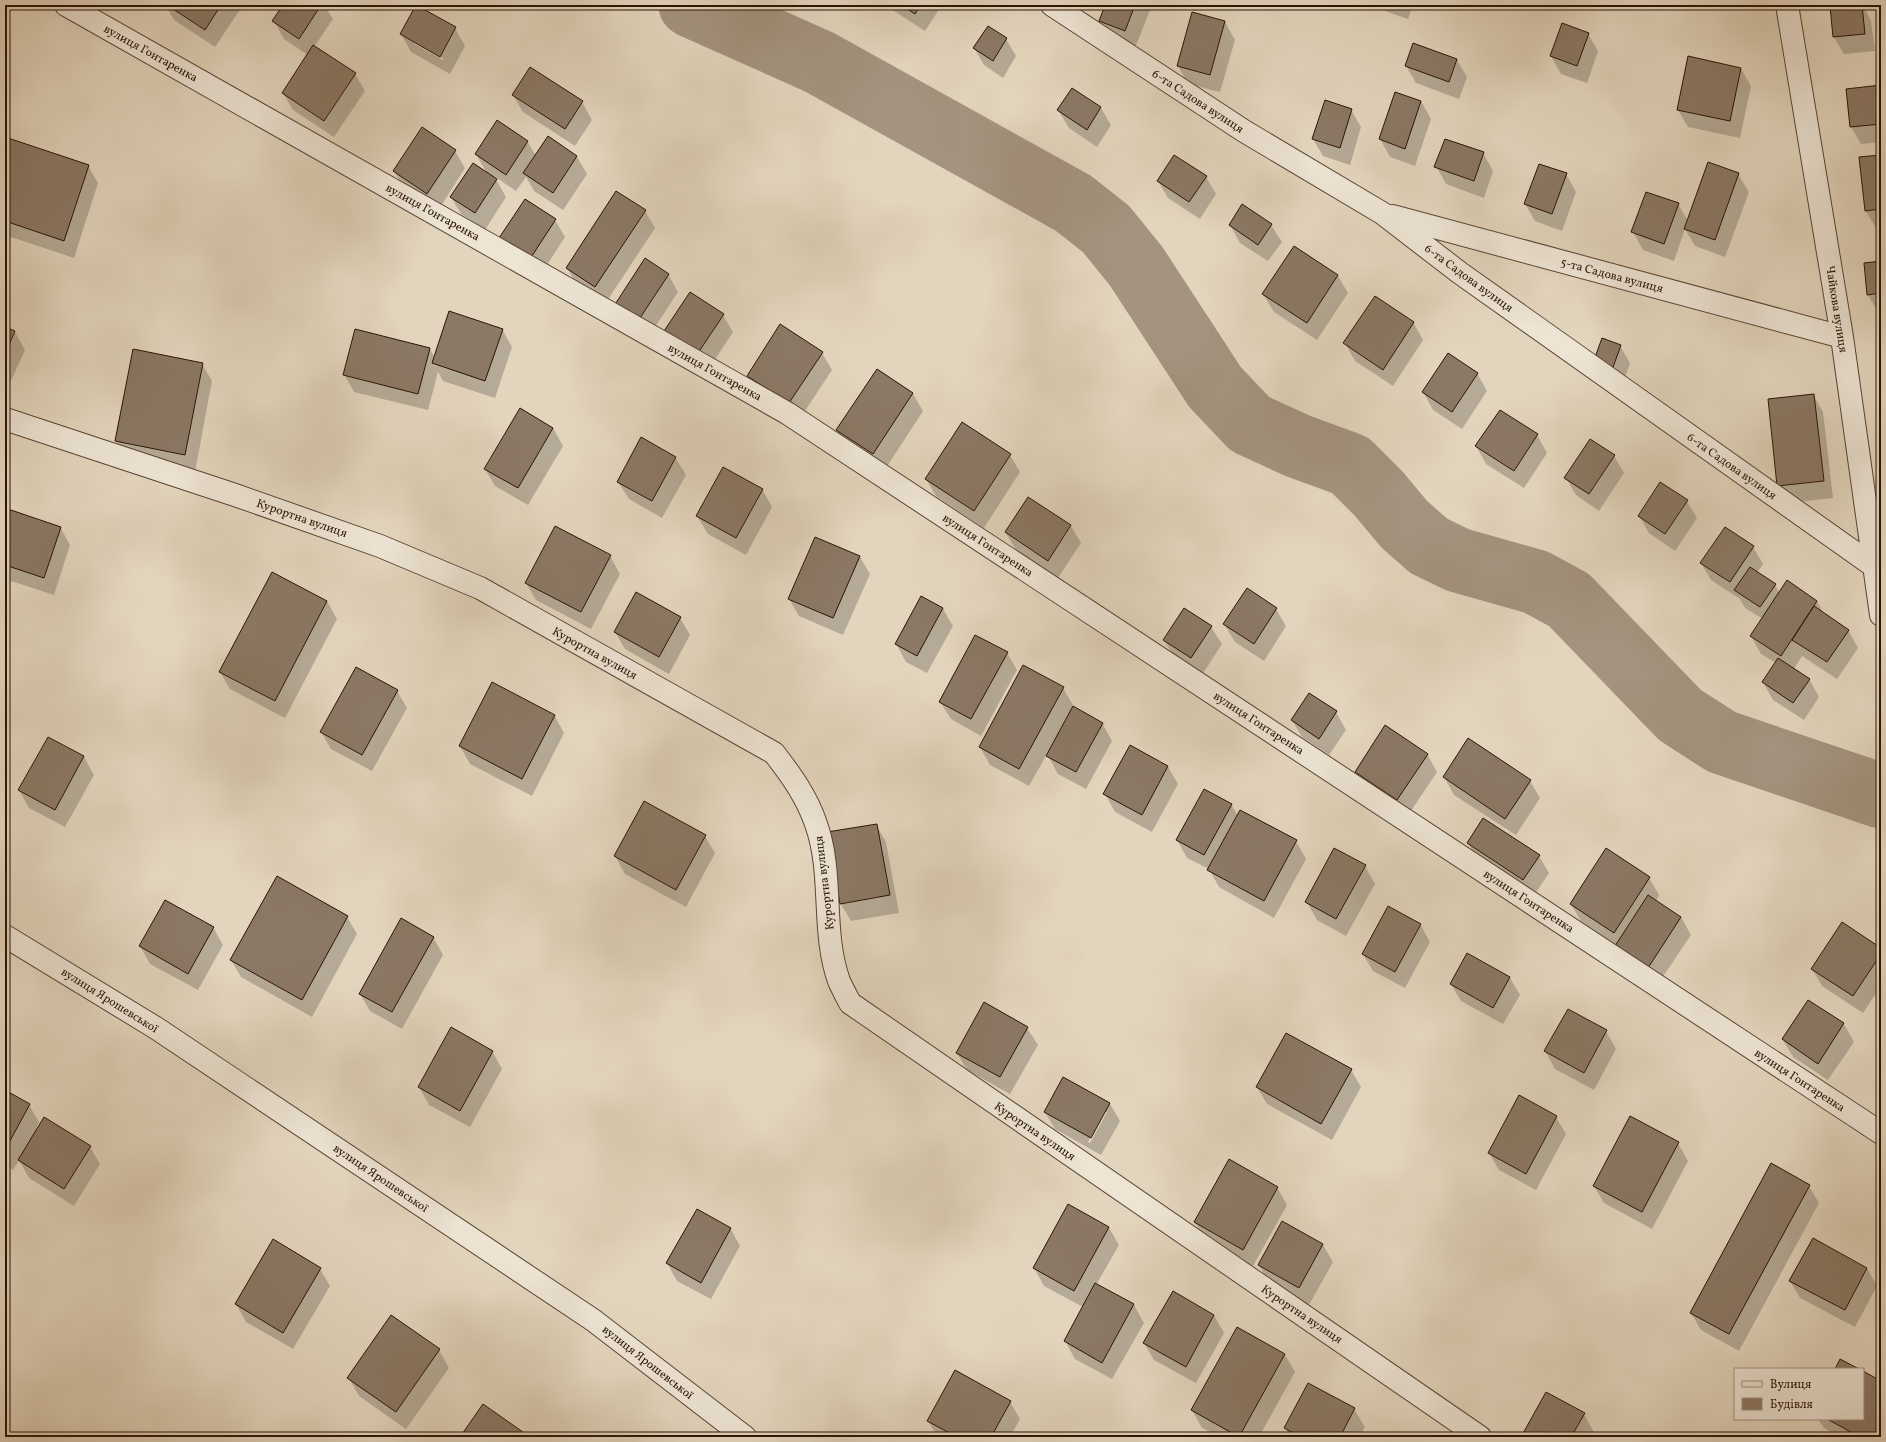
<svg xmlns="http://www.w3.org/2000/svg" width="1886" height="1442" font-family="Vollkorn,serif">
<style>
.shadow{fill:#0003;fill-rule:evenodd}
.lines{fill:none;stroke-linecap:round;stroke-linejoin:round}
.river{stroke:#a4937f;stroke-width:65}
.building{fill:#8b7865;stroke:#2b1306}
.street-casing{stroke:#594434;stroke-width:24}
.street{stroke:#ede4d4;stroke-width:22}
.labels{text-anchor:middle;stroke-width:3;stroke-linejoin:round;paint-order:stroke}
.street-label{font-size:12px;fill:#2b1306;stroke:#ede4d4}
</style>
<rect width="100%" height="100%" fill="#e3d5bd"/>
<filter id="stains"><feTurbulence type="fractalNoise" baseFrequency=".005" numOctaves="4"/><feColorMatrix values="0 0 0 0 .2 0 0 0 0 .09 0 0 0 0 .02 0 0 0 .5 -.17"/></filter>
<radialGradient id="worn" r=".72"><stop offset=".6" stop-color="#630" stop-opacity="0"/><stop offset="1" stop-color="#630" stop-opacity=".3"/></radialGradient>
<path class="shadow" d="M165 5H243L215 47 174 20Z
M284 5H324L333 19 314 47 355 74 365 91 334 137 293 110 283 93 308 55 284 39 274 21Z
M891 5H942L925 31 894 11Z
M1106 5H1147L1150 10 1135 48 1110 39 1100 21Z
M1368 5H1413L1408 19Z
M1832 5H1863L1871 21 1875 51 1844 54 1834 37Z
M1193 13 1225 22 1235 40 1220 92 1188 84 1178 66Z
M455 28 465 46 450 74 411 52 401 34ZM415 42 444 59 443 60 415 44Z
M1588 34 1598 51 1587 83 1561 74 1551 56Z
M1006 39 1016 56 1003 78 984 65 974 48Z
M1457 60 1467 77 1459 99 1416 83 1406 66Z
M531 68 582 102 592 120 575 146 523 112 513 95Z
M1741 69 1751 86 1740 138 1688 127 1678 110Z
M1881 86V142L1861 144 1851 127 1847 90Z
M1072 89 1101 108 1111 125 1097 147 1069 128 1058 110Z
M1421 101 1431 119 1415 166 1390 157 1380 139Z
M1351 110 1361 127 1350 165 1323 156 1313 139Z
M422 129 455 151 465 168 438 211 404 188 394 171Z
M548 137 577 157 587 174 563 210 534 191 526 177 516 191 494 176 506 197 485 230 461 214 451 197 488 175 476 154 527 141 536 156Z
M5 138 88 166 98 183 74 258 5 235Z
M1483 153 1493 171 1484 198 1446 184 1436 166Z
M1881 156V227L1876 228 1865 210Z
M1566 174 1576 192 1562 231 1535 221 1525 204Z
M1738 174 1749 192 1725 257 1695 246 1685 229 1674 261 1643 250 1633 232 1678 204 1688 221Z
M1206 177 1216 194 1200 219 1168 198 1158 181Z
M645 211 655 228 605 304 577 285 567 268Z
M555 220 565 237 538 279 509 259Z
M1230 225H1271L1282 242 1268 261 1240 243Z
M1294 247 1338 276 1348 293 1317 340 1274 312 1263 294Z
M1881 262V312H1878L1868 295Z
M668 274 678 292 646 341 623 326Z
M723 315 733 332 708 370 675 348Z
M1413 322 1423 340 1393 386 1355 361 1345 343Z
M5 328 15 332 25 350 5 394Z
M502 329 512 347 495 398 443 381 438 372 428 410 354 392 344 374 430 349 435 358Z
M1620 346 1630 363 1622 387 1604 380Z
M822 353 832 370 799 420 758 393 748 376Z
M202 364 212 381 195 472 126 458 116 441Z
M877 371 913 394 923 411 884 471 847 447 837 430Z
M1477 373 1487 391 1462 429 1433 410 1423 392Z
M1813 395 1823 412 1833 498 1788 503 1778 486Z
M553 428 563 446 528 505 495 486 485 469Z
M1537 435 1547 453 1524 488 1486 464 1476 446Z
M1010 455 1020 472 984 528 936 496 926 479Z
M1614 456 1624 473 1599 511 1576 495 1566 478Z
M675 457 686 475 662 518 629 499 618 482Z
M762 489 772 507 746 555 708 534 697 516Z
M1028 498 1071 526 1081 543 1058 578 1016 550 1006 533Z
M1687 501 1697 518 1675 551 1649 533 1639 516Z
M5 509 60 527 70 545 54 595 5 579Z
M1753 547 1763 564 1757 573 1775 585 1780 593 1817 601 1824 614 1848 630 1858 648 1837 679 1802 656 1794 669 1809 679 1819 697 1804 720 1773 700 1763 682 1776 663 1761 654 1751 636 1763 619 1745 608 1740 599 1711 580 1701 563Z
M610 556 620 574 591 629 536 600 526 583Z
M860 557 870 574 843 635 799 616 789 599Z
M922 597 943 609 953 626 927 673 906 662 896 644Z
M327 601 337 619 285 718 230 689 220 672Z
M1185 609 1211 627 1222 644 1202 675 1174 657 1164 640Z
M1276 609 1286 626 1264 661 1235 642 1224 624Z
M680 618 690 635 669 674 625 649 615 632Z
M1007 653 1017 670 981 736 951 719 940 702Z
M1063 688 1073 705 1072 707 1102 723 1112 741 1086 789 1058 774 1047 754 1029 786 990 765 980 747Z
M397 691 407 708 372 771 331 749 321 732Z
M1309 694 1336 712 1346 730 1329 755 1302 737 1292 720Z
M554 715 564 733 532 796 470 764 460 746Z
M49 738 84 757 94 775 65 827 29 808 19 790Z
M1130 747 1168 767 1178 784 1152 832 1115 812 1105 794Z
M1427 754 1437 772 1407 817 1366 789 1356 772Z
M1444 777 1530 781 1540 798 1516 835 1454 795Z
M1231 804 1238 816 1296 841 1306 859 1274 918 1219 887 1209 869 1187 858 1177 840Z
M876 825 886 842 899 913 851 921 841 904 828 833Z
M705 836 715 853 686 907 625 874 615 856Z
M1468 843 1539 856 1549 873 1533 897 1478 860Z
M1365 866 1375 884 1346 936 1317 920 1307 902Z
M1649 878 1659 895 1656 901 1681 917 1691 935 1658 984 1616 945 1581 921 1571 904Z
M347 917 357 934 312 1017 241 977 231 960Z
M1420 924 1430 942 1405 988 1373 971 1363 954Z
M213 927 223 945 198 990 150 964 140 946Z
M433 937 443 955 402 1029 370 1011 360 994Z
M1881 950V986L1863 1013 1822 986 1812 969Z
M1467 955 1510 978 1520 995 1503 1024 1461 1001 1451 984Z
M1808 1001 1844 1024 1854 1042 1828 1080 1793 1057 1783 1040Z
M1027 1028 1038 1045 1010 1094 967 1070 957 1053Z
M1606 1031 1616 1049 1594 1090 1555 1069 1545 1051Z
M492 1051 502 1069 470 1127 429 1105 419 1087Z
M1351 1070 1361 1087 1332 1140 1267 1104 1257 1087Z
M1064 1078 1110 1104 1120 1121 1101 1155 1055 1129 1045 1112ZM1105 1112H1107L1090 1143 1088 1142Z
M5 1091 29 1105 39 1122 36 1129 90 1147 100 1164 74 1206 29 1178 19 1160 13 1170 5 1165Z
M1881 1091V1105L1877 1097Z
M1556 1117 1566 1134 1536 1190 1499 1170 1489 1153Z
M1678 1143 1688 1161 1652 1229 1604 1203 1594 1186Z
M1809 1186 1819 1203 1739 1351 1701 1330 1691 1313Z
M1277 1187 1287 1205 1253 1266 1205 1239 1195 1222Z
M1282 1223 1323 1245 1333 1262 1309 1305 1269 1283 1259 1265Z
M730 1228 740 1246 711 1299 677 1281 667 1263Z
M1109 1228 1119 1245 1096 1285 1134 1305 1144 1323 1112 1379 1075 1359 1065 1341 1083 1307 1044 1286 1034 1268Z
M1867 1268 1877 1286 1855 1327 1800 1298 1790 1281Z
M320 1269 330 1286 293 1349 246 1322 236 1304Z
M1214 1315 1224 1333 1196 1383 1154 1360 1144 1343Z
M391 1316 439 1350 449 1368 406 1429 359 1396 349 1378Z
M1238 1328 1285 1355 1295 1372 1259 1437H1219L1202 1428 1192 1410Z
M1863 1373 1881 1382V1437H1839L1824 1428 1818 1419H1863Z
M1309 1384 1354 1409 1365 1427 1359 1437H1290L1285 1428Z
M1010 1402 1020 1419 1010 1437H938L928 1421Z
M1584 1414 1594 1432 1591 1437H1522Z"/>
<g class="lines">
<path class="river" d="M691 5 819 62 1073 203 1106 229 1136 266 1215 387 1250 424 1298 446 1350 465 1379 494 1404 524 1429 546 1458 560 1536 582 1569 600 1680 715 1722 742 1881 796"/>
</g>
<path class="building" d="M167 5H221L205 30Z
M283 5H321L299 39 272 21Z
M416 5 456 27 440 57 400 34Z
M901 5H921L915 14Z
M1105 5H1135L1125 31 1099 21Z
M1840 5H1862L1865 34 1833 37 1830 6Z
M1192 12 1225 21 1210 75 1177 66Z
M1562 23 1589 33 1577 66 1550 56Z
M988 26 1007 38 993 61 973 48Z
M1413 43 1457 59 1449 82 1405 66Z
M313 45 356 73 324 121 282 93Z
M1688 56 1741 68 1730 121 1677 110Z
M530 67 583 101 565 129 512 95Z
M1881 85V124L1850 127 1846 89Z
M1072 88 1101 107 1087 130 1057 110Z
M1395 92 1421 101 1405 149 1379 139Z
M1325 100 1352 109 1340 148 1312 139Z
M497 120 528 141 506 175 475 154Z
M422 127 456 150 427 194 393 171Z
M548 136 577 156 553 193 523 173Z
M5 137 89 165 64 241 5 221Z
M1445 139 1484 152 1474 181 1434 167Z
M1174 155 1207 176 1189 202 1157 181Z
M1881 155V209L1865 211 1859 157Z
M1708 162 1739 173 1715 240 1684 229Z
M473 163 497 179 475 213 450 197Z
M1539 164 1567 173 1552 214 1524 204Z
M616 191 646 210 595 287 566 268Z
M1646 192 1679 203 1664 244 1631 232Z
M525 199 556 219 528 262 497 241Z
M1242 204 1272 224 1258 245 1229 225Z
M1294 246 1338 275 1307 323 1262 294Z
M645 258 669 274 636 324 612 309Z
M1881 261V293L1867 295 1864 263Z
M690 292 724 314 698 353 664 331Z
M1375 296 1414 322 1383 370 1343 343Z
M449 311 503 329 485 381 432 363Z
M780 324 823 352 789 403 747 376Z
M5 327 15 331 5 354Z
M355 329 430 348 418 394 343 375Z
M1602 338 1621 345 1612 370 1593 363Z
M133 349 203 363 185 455 115 441Z
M1448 353 1478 373 1452 412 1422 392Z
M877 369 913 393 873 454 836 430Z
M1814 394 1824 481 1777 486 1768 399Z
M520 408 553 428 518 488 484 469Z
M1500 410 1538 434 1514 471 1475 446Z
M962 422 1011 454 974 511 925 479Z
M641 437 676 457 652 501 617 482Z
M1590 439 1615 455 1589 494 1564 478Z
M723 467 763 489 736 538 696 516Z
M1660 482 1688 500 1665 534 1638 516Z
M1028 497 1071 525 1048 561 1005 532Z
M5 508 61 527 44 578 5 565Z
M555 526 611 555 581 612 525 583Z
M1725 527 1754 546 1730 582 1700 563Z
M815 537 860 556 833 618 788 599Z
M1750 567 1776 584 1760 607 1734 590Z
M272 572 327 601 275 701 219 672Z
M1787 580 1817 601 1781 656 1750 636Z
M1247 588 1277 608 1254 644 1223 624Z
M636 592 681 617 659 657 614 632Z
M921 596 943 608 917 656 895 644Z
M1814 606 1849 630 1827 662 1792 640Z
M1184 608 1212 626 1191 658 1163 640Z
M975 635 1008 652 971 719 939 702Z
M1778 658 1810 679 1793 703 1762 682Z
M1023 665 1064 687 1019 769 979 747Z
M356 667 398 690 362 755 320 732Z
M492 682 555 715 522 779 459 746Z
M1309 693 1337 711 1319 739 1291 720Z
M1073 706 1103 723 1076 772 1046 756Z
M1385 725 1428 754 1397 800 1355 772Z
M48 737 84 756 55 810 18 790Z
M1468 738 1531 780 1505 819 1443 777Z
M1130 745 1168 766 1142 815 1103 794Z
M1204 789 1232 804 1204 855 1176 840Z
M644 801 706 835 676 890 614 856Z
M1240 810 1297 840 1264 901 1207 870Z
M1483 818 1540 855 1523 880 1467 843Z
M877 824 890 895 840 904 827 832Z
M1334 848 1366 865 1336 919 1305 902Z
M1606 848 1650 877 1614 933 1570 904Z
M277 876 348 916 302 1000 230 960Z
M1648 895 1681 917 1648 968 1615 946Z
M165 900 214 927 188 974 139 946Z
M1388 906 1421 924 1395 972 1362 954Z
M401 918 434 937 392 1012 359 994Z
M1842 922 1881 948V954L1853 996 1811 969Z
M1467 953 1510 977 1493 1008 1450 984Z
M1808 1000 1844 1023 1818 1064 1782 1039Z
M984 1002 1028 1027 1000 1077 956 1053Z
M1568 1009 1607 1030 1584 1073 1544 1051Z
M451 1027 493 1051 460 1111 418 1087Z
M1286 1033 1352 1069 1321 1124 1256 1087Z
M1063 1077 1110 1103 1091 1138 1044 1112Z
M5 1090 30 1104 5 1150Z
M1519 1095 1557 1116 1526 1174 1488 1153Z
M1630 1116 1679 1142 1642 1212 1593 1186Z
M44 1117 91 1146 64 1189 18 1160Z
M1229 1159 1278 1187 1243 1250 1194 1222Z
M1771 1163 1810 1185 1729 1334 1690 1313Z
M1068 1204 1109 1227 1074 1291 1033 1268Z
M697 1209 731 1228 701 1283 666 1263Z
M1282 1221 1323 1244 1299 1288 1258 1265Z
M1813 1238 1867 1268 1845 1310 1789 1281Z
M273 1239 321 1268 283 1333 235 1304Z
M1095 1283 1134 1304 1102 1363 1064 1341Z
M1173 1291 1214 1315 1186 1367 1143 1343Z
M391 1315 440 1349 396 1412 347 1378Z
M1237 1327 1285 1354 1239 1437 1191 1410Z
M1840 1359 1859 1369H1835Z
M955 1370 1011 1401 991 1437H957L927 1421Z
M1863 1371 1881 1381V1423L1873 1437H1860L1827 1419H1863Z
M1308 1383 1355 1408 1340 1437H1301L1284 1428Z
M1546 1392 1585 1413 1571 1437H1521Z
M483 1404 530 1437H460Z"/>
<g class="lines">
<g class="street-casing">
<path id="street" d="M66 5 787 413 1881 1133
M1052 5 1244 131 1382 213 1460 273 1875 567
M1787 5 1842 337 1881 615
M1393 216 1842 337
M5 419 235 495 380 546 480 588 774 753C791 775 807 797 816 824 834 874 821 931 839 981 842 988 846 995 850 1003L1480 1437
M5 936 156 1028 593 1320 745 1437"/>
</g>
<use href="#street" class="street"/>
</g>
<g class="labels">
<g class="street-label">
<text transform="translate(151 53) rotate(29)" y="4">вулиця Гонтаренка</text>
<text transform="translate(1198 101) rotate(33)" y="4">6-та Садова вулиця</text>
<text transform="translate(433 212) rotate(29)" y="4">вулиця Гонтаренка</text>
<text transform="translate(1612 275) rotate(15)" y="4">5-та Садова вулиця</text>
<text transform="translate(1469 278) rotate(36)" y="4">6-та Садова вулиця</text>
<text transform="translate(1837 309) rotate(81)" y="4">Чайкова вулиця</text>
<text transform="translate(715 372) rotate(29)" y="4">вулиця Гонтаренка</text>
<text transform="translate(1732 466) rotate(35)" y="4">6-та Садова вулиця</text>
<text transform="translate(302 518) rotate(19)" y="4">Курортна вулиця</text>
<text transform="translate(988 545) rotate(33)" y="4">вулиця Гонтаренка</text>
<text transform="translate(595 653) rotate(29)" y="4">Курортна вулиця</text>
<text transform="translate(1259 723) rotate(33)" y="4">вулиця Гонтаренка</text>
<text transform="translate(824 883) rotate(-97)" y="4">Курортна вулиця</text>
<text transform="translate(1529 901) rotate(33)" y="4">вулиця Гонтаренка</text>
<text transform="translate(110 1000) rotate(32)" y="4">вулиця Ярошевської</text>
<text transform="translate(1800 1080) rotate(33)" y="4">вулиця Гонтаренка</text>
<text transform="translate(1035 1131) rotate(34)" y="4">Курортна вулиця</text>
<text transform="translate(381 1178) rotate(34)" y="4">вулиця Ярошевської</text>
<text transform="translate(1302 1314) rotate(34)" y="4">Курортна вулиця</text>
<text transform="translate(648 1362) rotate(38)" y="4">вулиця Ярошевської</text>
</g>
</g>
<rect width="1886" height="1442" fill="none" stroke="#e3d5bd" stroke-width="20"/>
<rect x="6" y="6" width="1874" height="1430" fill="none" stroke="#2b1306" stroke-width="2"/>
<rect x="10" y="10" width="1866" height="1422" fill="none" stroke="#2b1306"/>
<rect x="1734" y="1368" width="130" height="52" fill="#ede4d4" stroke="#9f9082"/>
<rect x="1742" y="1381" width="20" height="6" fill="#ede4d4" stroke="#9f9082"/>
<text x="1770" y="1388" font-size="12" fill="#2b1306">Вулиця</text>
<rect x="1742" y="1398" width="20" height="12" fill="#8b7865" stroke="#9f9082"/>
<text x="1770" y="1408" font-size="12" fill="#2b1306">Будівля</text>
<rect width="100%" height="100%" filter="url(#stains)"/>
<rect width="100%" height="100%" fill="url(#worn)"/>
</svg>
